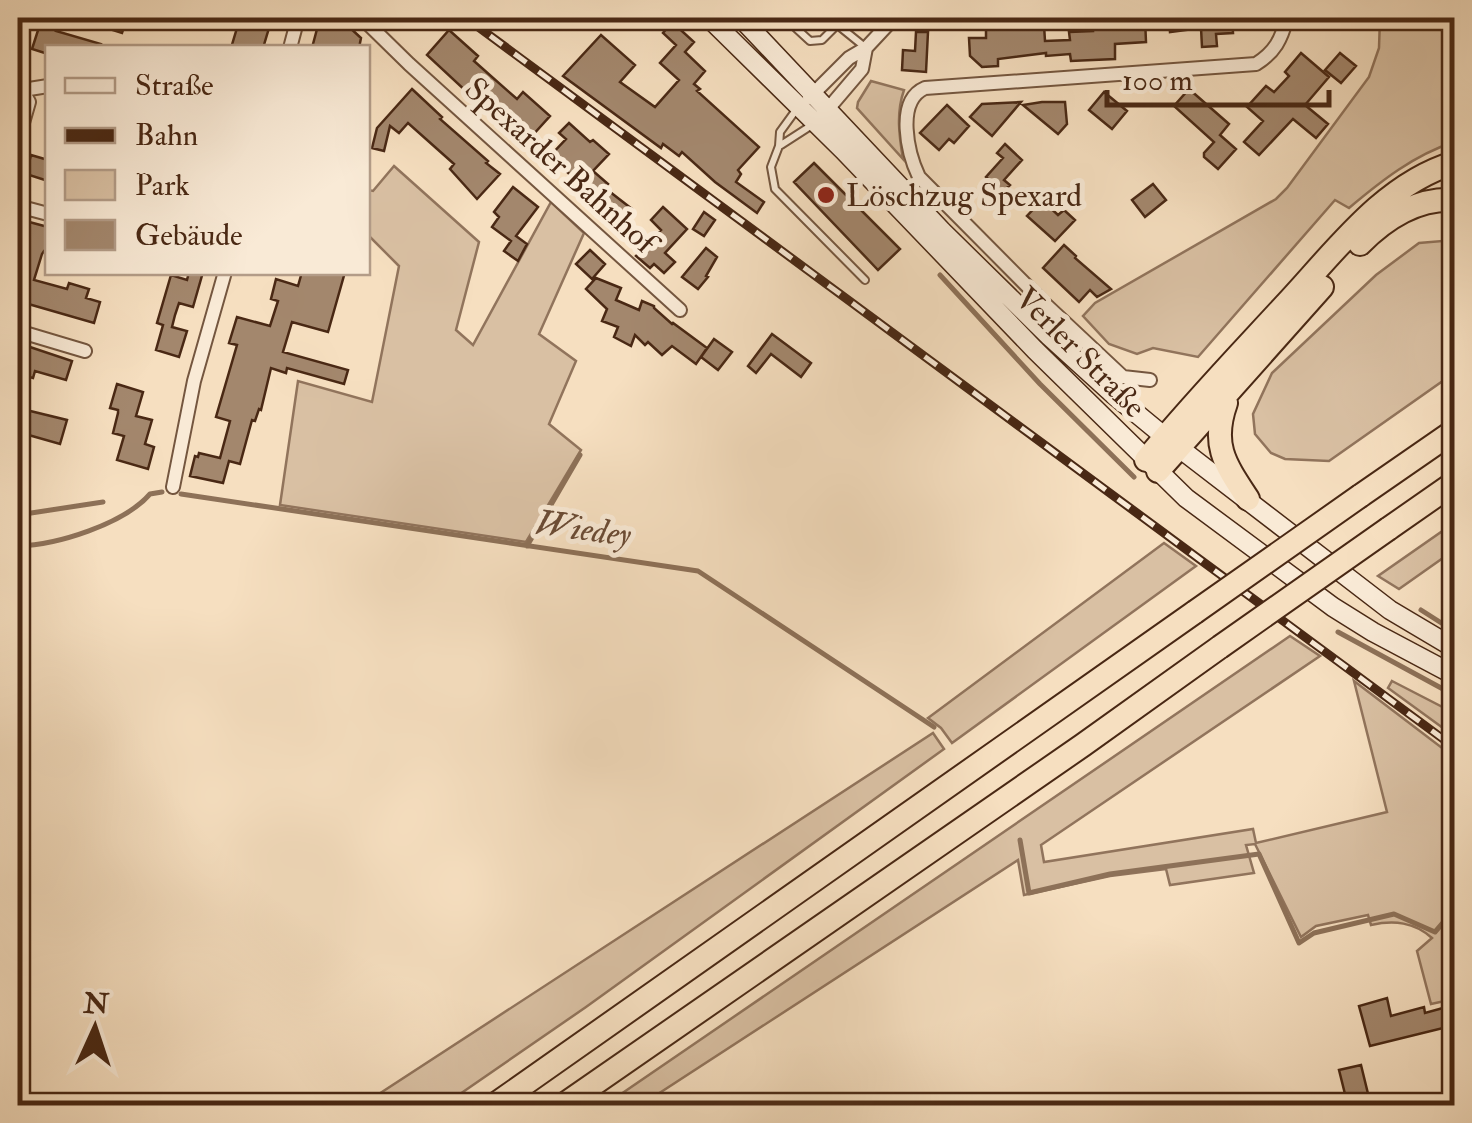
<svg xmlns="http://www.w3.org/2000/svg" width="1472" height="1123" font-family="'IM FELL Double Pica',serif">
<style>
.green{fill:#d9c0a3;stroke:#91745c;stroke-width:2.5}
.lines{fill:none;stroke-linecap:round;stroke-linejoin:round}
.stream{stroke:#8d7158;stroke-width:5}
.building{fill:#a3876d;stroke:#492814;stroke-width:2.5}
.service-casing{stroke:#74563f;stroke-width:10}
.minor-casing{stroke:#74563f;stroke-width:16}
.secondary-casing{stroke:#492814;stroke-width:21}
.motorway-casing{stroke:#492814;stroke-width:26}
.service{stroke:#f9ead6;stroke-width:6}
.minor{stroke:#f9ead6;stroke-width:12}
.secondary{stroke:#f9ead6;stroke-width:18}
.motorway{stroke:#f6dfc0;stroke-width:22}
.rail-casing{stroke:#492814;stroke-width:9}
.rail{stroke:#f9ead6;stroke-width:5;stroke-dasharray:15;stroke-linecap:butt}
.motorway-bridge-casing{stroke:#492814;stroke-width:26;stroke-linecap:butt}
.motorway-bridge{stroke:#f6dfc0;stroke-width:22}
.poi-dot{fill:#8f2418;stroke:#f9ead6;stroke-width:4}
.labels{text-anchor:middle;stroke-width:10;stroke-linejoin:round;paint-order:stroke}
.street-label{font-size:32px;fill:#492814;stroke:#f9ead6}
.poi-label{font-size:32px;fill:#492814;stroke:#f9ead6;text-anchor:start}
.water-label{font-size:35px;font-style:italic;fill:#6b4c36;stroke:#f9ead6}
</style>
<rect width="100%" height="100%" fill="#f6dfc0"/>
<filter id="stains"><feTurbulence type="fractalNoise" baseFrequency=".002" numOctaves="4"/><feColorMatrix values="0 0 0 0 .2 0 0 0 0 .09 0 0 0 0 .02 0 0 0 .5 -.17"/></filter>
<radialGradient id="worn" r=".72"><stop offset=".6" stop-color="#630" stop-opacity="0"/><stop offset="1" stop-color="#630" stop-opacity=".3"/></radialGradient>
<path class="green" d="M1380 18H1454V142C1414 155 1381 181 1349 208L1335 200 1198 357 1153 348 1137 354 1109 344 1083 316 1095 303 1276 199 1287 188 1369 77 1379 48Z
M871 81 904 90C896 113 899 135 903 159L857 108 858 102Z
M394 166 479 242 456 330 473 345 551 202 584 233 539 334 576 361 549 424 581 450 526 542 280 505 298 381 372 402 399 266 368 235V190L373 191Z
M1454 240V373L1329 461 1285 459 1271 453 1255 434 1253 414 1272 373 1376 275 1419 243Z
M1454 523V572L1443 558 1399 589 1378 576Z
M1164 543 1196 566 952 743 941 728 928 718Z
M1290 636 1320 656 1041 845 1044 862 1253 829 1256 843 1387 812 1354 681 1454 757V999L1431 1004 1417 951 1432 938C1414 922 1394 920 1371 925L1368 915 1316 926 1301 937 1255 844 1246 845 1254 873 1170 885 1166 869 1110 876 1024 895 1018 860 641 1105H605Z
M1392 681 1454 713V736L1388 688Z
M933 733 944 749 586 1007 444 1105H362Z"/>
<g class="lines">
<path class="stream" d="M940 275 1040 384 1134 477
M181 494 698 571 934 727
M18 515 103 502
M18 546C57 545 124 524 150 494L162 492
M527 546 580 455
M1421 610 1454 631
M1338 632 1454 695
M1020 840 1029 893 1110 874 1259 854 1299 943 1314 933 1394 914 1435 932 1454 910"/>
</g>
<path class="building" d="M106 18H127L122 33 103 27Z
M240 18H272L263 48H231Z
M320 18 347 25 361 38 359 48H316L317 45 313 44Z
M1095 18H1145L1146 42 1115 44V59L1071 61 1070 54 1046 56V53L998 59V66L982 67 970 56 969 38H986V26L1003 25V28L1044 25 1045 41 1070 40 1069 32 1093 31 1092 20Z
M1169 18H1232L1233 33 1216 34 1217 46 1202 47 1201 28 1170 32Z
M672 22 694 42 685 52 705 71 694 84 700 89 697 91 759 147 738 170 741 174 736 182 764 202 757 213 715 182 682 152 679 156 663 144 661 148 563 76 601 35 635 65 620 82 655 107 679 80 660 63 676 45 663 33Z
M40 24 57 29 56 31 101 44 100 48H48V54L32 49Z
M449 30 478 56 474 61 517 99 523 92 550 116 531 137 505 113 498 121 427 55Z
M916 32H928L926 72 902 70 903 50 915 51Z
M1301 53 1329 77 1305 105 1328 124 1316 138 1293 119 1259 155 1244 142 1263 121 1247 107 1266 86 1274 92 1289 76 1285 72Z
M1340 53 1356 66 1341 83 1325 70Z
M412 89 442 117 440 119 488 161 486 163 500 174 477 199 450 169 454 164 408 123 399 133 390 126 384 151 372 148 377 128Z
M1189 89 1229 124 1220 135 1236 149 1218 169 1204 157V153L1214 142 1174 106Z
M1104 92 1127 111 1112 129 1089 110Z
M1021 102 992 136 970 117 982 104Z
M1042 102H1065L1067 124 1058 134 1023 105Z
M947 105 969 126 954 143 949 139 939 150 920 133Z
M569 123 590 142 593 140 609 154 593 171 608 184 605 188 632 209 618 226 574 188 579 183 550 156 566 139 559 133Z
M1005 144 1022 160 1004 180 1010 185 1002 193 986 177 1003 158 997 153Z
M31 155 48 160V181L26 174Z
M814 163 900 249 878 270 794 182Z
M1153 184 1166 200 1145 217 1132 200Z
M513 187 538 207 516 236 527 244 518 261 504 251 511 241 492 227 499 217 494 212Z
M1042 200 1058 215 1064 210 1075 220 1055 241 1027 216Z
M663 207 687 229 665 253 675 262 664 273 654 264 650 268 636 256 661 230 651 220Z
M704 212 715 220 704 236 693 229Z
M18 219 48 227V253L44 251 42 254 34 280 67 289 69 283 89 289 86 298 100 302 94 323 18 301V268L21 269 28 247 18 244Z
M1064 245 1076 256 1075 258 1111 289 1097 297 1090 290 1079 302 1043 268Z
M706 248 717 257 706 276 708 277 698 289 682 277Z
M590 250 605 264 592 279 576 264Z
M189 272H203L193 307 179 303 175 315 172 327 187 331 179 357 156 350 163 325 157 323 171 275 187 280Z
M302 272H345L328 332 292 322 283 352 348 370 344 384 287 368 286 373 271 368 261 410 259 409 255 421 252 420 240 464 229 461 223 483 190 476 195 456 198 457 199 453 220 458 230 421 216 417 237 345 229 343 237 317 270 326 278 301 271 299 276 279 298 286Z
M596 278 621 288 616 300 639 310 642 301 654 306V308L672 324 673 323 707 348 696 364 672 346 662 355 648 342 645 345 635 335 631 346 614 337 618 327 602 321 607 309 586 289Z
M772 334 811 363 801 377 771 354 756 373 748 366Z
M714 339 732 352 718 370 701 357Z
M18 343 72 361 66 380 35 371 33 378 22 375 21 379H18Z
M117 384 143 392 136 416 152 420 145 444 154 447 148 469 117 460 124 436 113 433 118 413V410L110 408Z
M18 408 67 420 60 444 18 432Z
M1387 998 1391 1016 1424 1007 1425 1013 1454 1005V1031L1444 1033 1443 1028 1370 1046 1359 1006Z
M1361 1065 1371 1106H1348L1339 1070Z"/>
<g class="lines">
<g class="service-casing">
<path id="service" d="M785 18 810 41 822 40 837 25
M829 18 866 48
M796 110 780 132 779 146 771 167 775 189 865 280
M781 145 812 125"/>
</g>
<g class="minor-casing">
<path id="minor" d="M362 18 409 64 680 310
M290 48 298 18
M18 82 29 102 18 140
M23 90 48 86
M809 98 849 58 866 48 894 18
M822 116 862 69 866 48
M18 206 48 214
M18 331 85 351
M1150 380 1123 377 1044 303 919 177C908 154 895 101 925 88L1256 64C1275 52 1281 40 1287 18
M173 487 194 381 225 272"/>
</g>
<g class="secondary-casing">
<path id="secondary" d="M709 18 843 150 1035 350 1186 498 1333 607 1373 632 1454 675
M741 18 942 231 1049 336 1114 395 1165 437 1390 610 1454 648"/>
</g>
<g class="motorway-casing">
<path id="motorway" d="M1360 244C1385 219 1417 198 1454 200
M1226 403C1211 445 1225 464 1248 499
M1146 460C1190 406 1238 356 1285 305 1334 253 1383 184 1454 163
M1158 471 1322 287
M1360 496 1454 431
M1388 529 1454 483
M493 1106 1195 612
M562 1106 1083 745 1220 647"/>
</g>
<use href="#service" class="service"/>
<use href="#minor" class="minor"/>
<use href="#secondary" class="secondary"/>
<use href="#motorway" class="motorway"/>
<g class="rail-casing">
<path id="rail" d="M466 18 1454 747"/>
</g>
<use href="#rail" class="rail"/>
<g class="motorway-bridge-casing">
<path id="motorway-bridge" d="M1195 612 1360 496
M1220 647 1388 529"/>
</g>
<use href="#motorway-bridge" class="motorway-bridge"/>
</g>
<circle class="poi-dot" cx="826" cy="195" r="10"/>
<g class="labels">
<g class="street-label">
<text transform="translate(561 165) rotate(42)" y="11">Spexarder Bahnhof</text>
<text transform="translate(1081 352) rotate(45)" y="11">Verler Straße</text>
</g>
<g class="poi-label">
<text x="846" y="206">Löschzug Spexard</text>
</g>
<g class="water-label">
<text transform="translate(583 528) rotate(8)" y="12">Wiedey</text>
</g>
</g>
<rect width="1472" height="1123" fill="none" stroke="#f6dfc0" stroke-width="60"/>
<rect x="20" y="20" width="1432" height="1083" fill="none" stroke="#492814" stroke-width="5"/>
<rect x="30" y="30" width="1412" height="1063" fill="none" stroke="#492814" stroke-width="2.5"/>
<rect x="45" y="45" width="325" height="230" fill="#f9ead6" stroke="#b39c88" stroke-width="2.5"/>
<rect x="65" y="78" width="50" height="15" fill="#f9ead6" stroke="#b39c88" stroke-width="2.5"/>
<text x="135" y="95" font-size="30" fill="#492814">Straße</text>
<rect x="65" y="128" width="50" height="15" fill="#492814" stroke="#b39c88" stroke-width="2.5"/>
<text x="135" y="145" font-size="30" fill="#492814">Bahn</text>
<rect x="65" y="170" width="50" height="30" fill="#d9c0a3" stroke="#b39c88" stroke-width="2.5"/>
<text x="135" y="195" font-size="30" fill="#492814">Park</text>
<rect x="65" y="220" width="50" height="30" fill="#a3876d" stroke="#b39c88" stroke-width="2.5"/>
<text x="135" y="245" font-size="30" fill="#492814">Gebäude</text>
<g transform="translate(95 1028) rotate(3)" stroke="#f9ead6" stroke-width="8" paint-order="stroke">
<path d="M0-8L18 38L0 25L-18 38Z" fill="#492814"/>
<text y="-15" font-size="28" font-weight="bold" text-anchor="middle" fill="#492814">N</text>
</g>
<path d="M1107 90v15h222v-15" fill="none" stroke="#492814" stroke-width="5"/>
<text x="1122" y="90" font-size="30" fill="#492814" stroke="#f9ead6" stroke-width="8" paint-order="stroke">100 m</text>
<rect width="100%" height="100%" filter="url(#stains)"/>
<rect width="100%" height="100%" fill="url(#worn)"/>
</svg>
